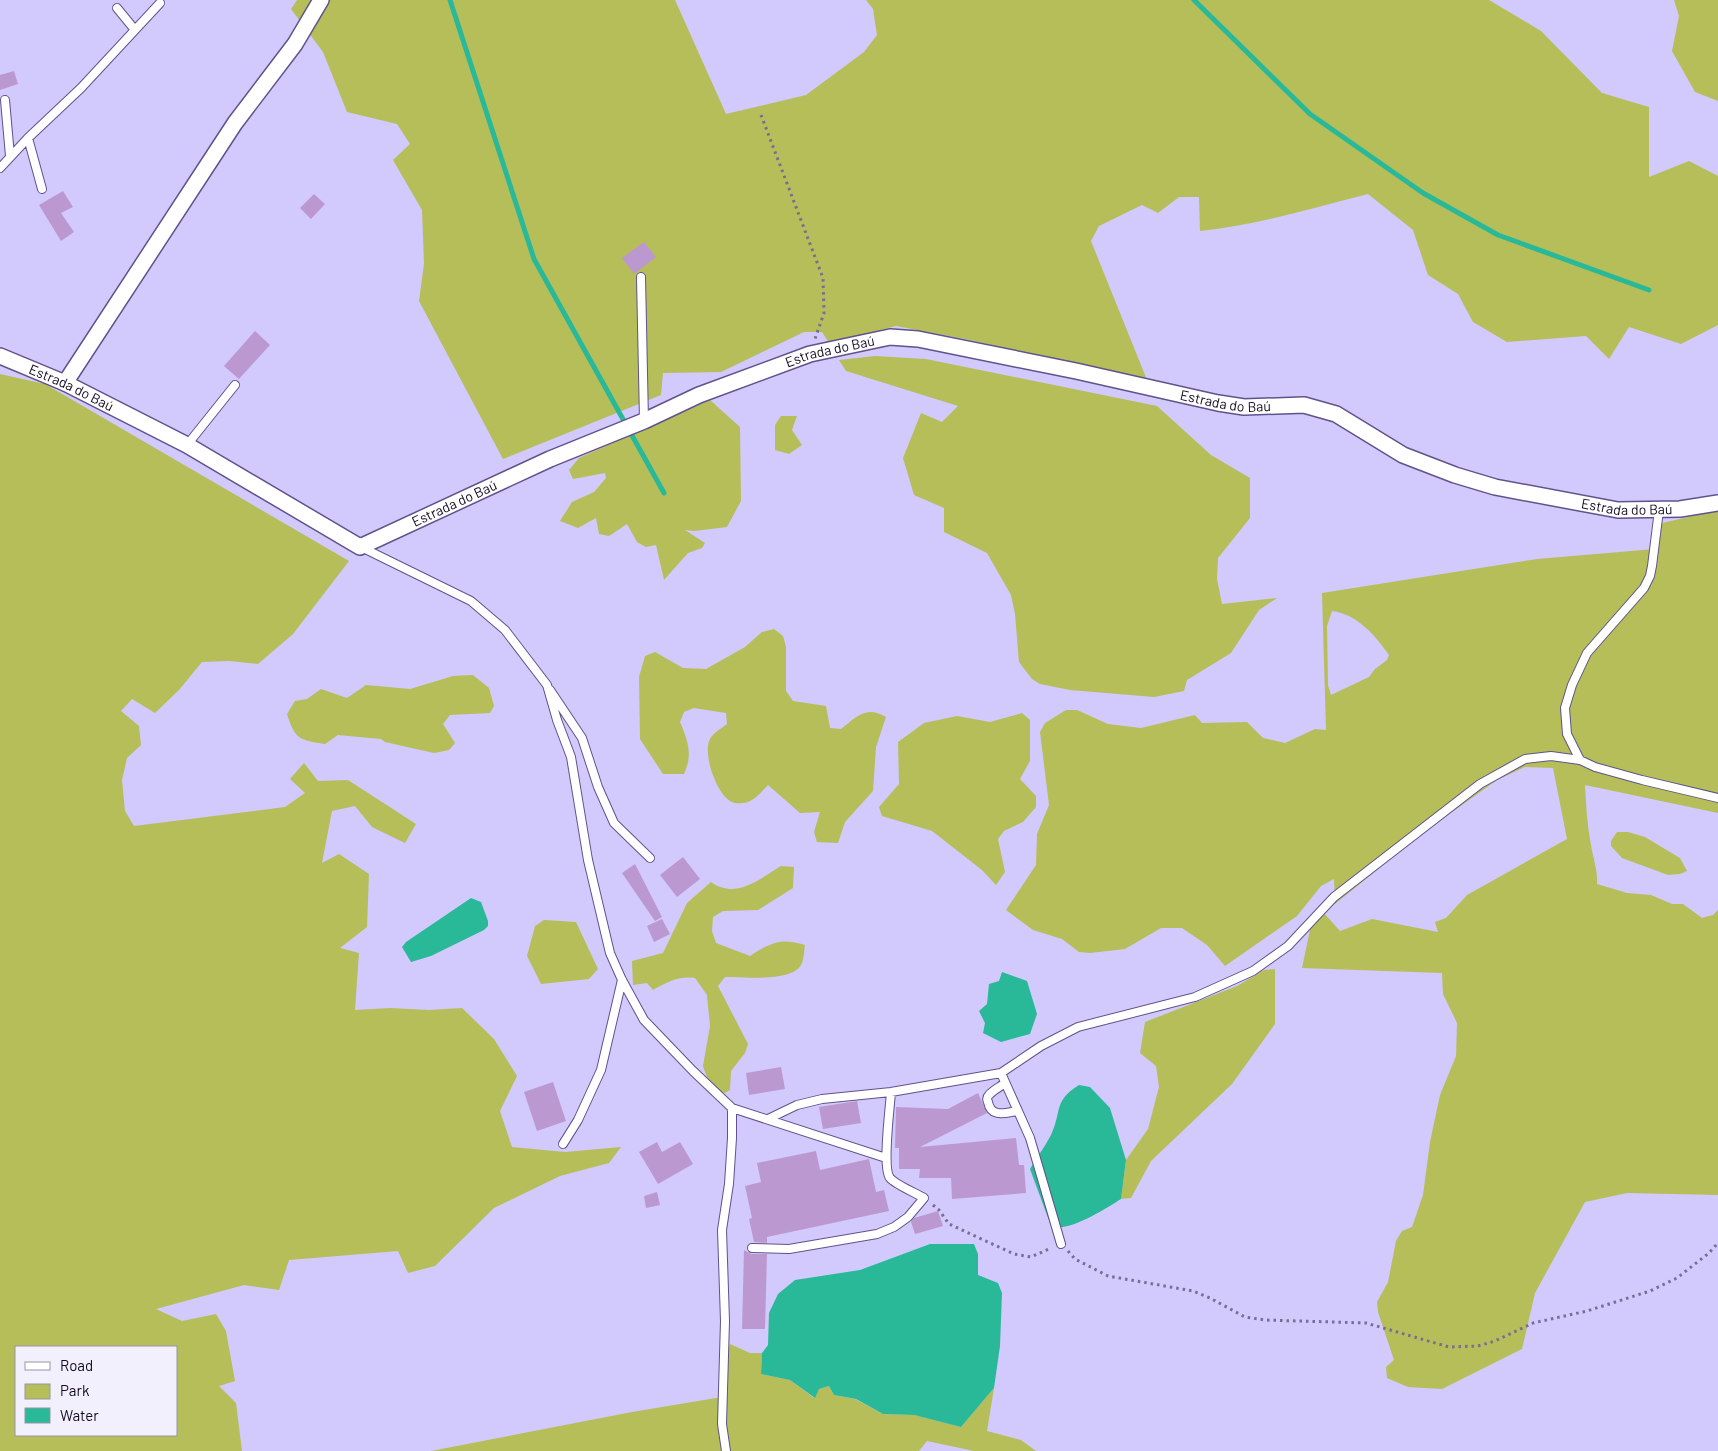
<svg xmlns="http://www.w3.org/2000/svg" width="1718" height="1451" font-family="Barlow,sans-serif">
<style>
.green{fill:#b6be59;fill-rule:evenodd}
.water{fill:#29b999}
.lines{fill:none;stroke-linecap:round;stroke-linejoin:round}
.stream{stroke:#29b999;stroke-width:5}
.building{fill:#bc98d0}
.lane-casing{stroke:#60538b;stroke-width:10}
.street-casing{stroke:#60538b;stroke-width:18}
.path{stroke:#766e93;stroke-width:3;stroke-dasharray:2.5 4;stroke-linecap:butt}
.lane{stroke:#fff;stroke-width:8}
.street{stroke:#fff;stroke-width:15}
.labels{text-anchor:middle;stroke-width:5;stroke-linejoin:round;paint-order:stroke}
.street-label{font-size:14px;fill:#110b21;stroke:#f2f0fd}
</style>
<rect width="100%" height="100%" fill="#d2c9fc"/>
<path class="green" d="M297 0H675L726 114 806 95 864 52 877 35 873 9 866 0H1489L1541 31 1602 93 1649 107V177L1689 161 1718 176V325L1681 344 1629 327 1609 359 1586 336 1507 342 1473 322 1458 294 1428 275 1413 230 1368 194C1313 208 1257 225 1200 231L1199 197H1179L1158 213 1142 205 1099 226 1091 241 1147 380 965 339 896 326 829 343 822 332H804L721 372 663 373 661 395 503 459 419 301 424 264 422 210 393 160 410 144 397 124 347 112 323 52 291 9Z
M1674 0H1718V101L1695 92 1672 51 1679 16Z
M875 356 926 359 1157 406 1211 455 1250 478V518L1218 558 1217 579 1222 604 1277 598 1259 610 1231 653 1187 680 1184 691 1154 697 1070 690 1040 684 1032 679 1019 662 1015 614 1011 595 987 553 944 532V508L914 495 903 458 921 413 942 422 958 406 846 371 839 360Z
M0 374 45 384 349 561 293 634 258 664 229 661 202 662 179 690 155 713 132 699 121 711 139 726 141 745 127 758 122 780 125 811 134 826 285 807 305 793 290 779 304 763 318 781 348 780 416 824 405 843 372 827 355 806 332 811 322 863 339 854 369 874 367 927 340 948 359 953 355 1010 390 1008 429 1010 462 1008 494 1039 517 1076 500 1111 512 1147 565 1152 621 1147 609 1163 560 1176 494 1208 435 1266 408 1273 398 1251 289 1260 279 1290 244 1285 156 1309 182 1321 216 1314 226 1331 235 1381 219 1386 236 1403 242 1451H0ZM16 1347H176V1435H16Z
M710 400 740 427 741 501 727 527 694 531 685 530 705 543 702 548 688 553 664 580 656 545 646 547 637 542 627 524 609 536 599 534 596 518 578 528 560 521 572 502 594 492 606 478 605 473 573 479 569 470 579 458Z
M781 416H797L792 430 802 445 789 454 775 450V425Z
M1718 510V813L1585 785C1586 805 1587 825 1591 845 1593 858 1598 871 1597 884L1627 893 1651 895 1672 904H1683L1702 918 1713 915 1718 910V1195L1627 1193 1585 1202 1535 1293 1522 1349 1442 1389 1408 1387 1387 1378 1386 1367 1394 1360 1378 1312 1377 1302 1388 1282 1396 1241 1402 1231 1412 1227 1423 1195 1430 1142 1440 1095 1456 1056 1457 1023 1443 994 1442 973 1302 968 1311 925 1323 912 1340 931 1372 919 1438 932 1435 922 1446 918 1467 895 1567 839 1553 768 1525 767 1497 780 1420 835 1335 904 1334 879 1321 886 1297 916 1225 966 1207 945 1182 928H1161L1125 949 1090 953 1079 952 1062 939 1033 930 1006 910 1036 865 1037 834 1049 805 1040 732 1045 723 1066 710H1077L1108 724 1141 728 1195 715 1202 723 1247 722 1263 738 1285 743 1315 729 1326 730 1322 593 1537 559 1655 549 1658 524ZM1332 611C1357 614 1375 635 1389 655L1387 660 1375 669 1369 677 1331 695 1328 685 1327 626Z
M774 629 783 636 786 647V691L793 701 826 706 830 728 841 729C857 717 865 705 886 717L876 747 873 791 845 822 838 843 817 842 814 832 820 812 800 813 768 785C761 792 755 801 744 803 741 803 735 804 732 802 717 796 702 753 710 739 713 733 722 728 727 724L726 713 694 708 684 712 680 722C688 741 693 754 684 774H663L640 739 639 677 645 656 655 652 683 668 706 669 745 647 762 632Z
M473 675 489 688 494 706 490 713 450 715 443 724 455 743 449 750 434 753 385 742 381 739 338 735 325 744C300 740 295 740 287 714L295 701 307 699 321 689 347 698 366 685 410 689 453 676Z
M1022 713 1030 720V761L1020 779 1036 796V807L1023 822 1004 831 998 839 1005 872 996 885 982 870 932 831 882 816 879 807 899 784 898 742 924 723 957 716 990 722Z
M1617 832H1628L1645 837 1680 858 1687 871 1680 874 1668 875 1622 858 1611 846V841Z
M781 866 794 867 793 888 758 910 723 911 713 917 712 931 716 943 750 956C770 943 781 937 805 945 804 951 804 960 801 965 792 982 742 977 725 977L718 986 748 1044 745 1053 731 1071 730 1090 725 1093 717 1091 709 1083 703 1066 710 1026 707 995 695 978C678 976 668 982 653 990L647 983 633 985 632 961 663 953 687 903 711 882C736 900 759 879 781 866Z
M544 920 576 922 598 969 589 979 541 984 527 956 535 926Z
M1275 969V1024L1232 1084 1151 1161 1131 1198 1121 1199 1126 1160 1148 1129 1159 1087 1156 1066 1140 1053 1145 1022 1237 986 1264 970Z
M730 1344 750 1353H762L761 1374 790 1380 814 1398 819 1389 829 1386 834 1395 855 1399 883 1414 914 1415 961 1427 994 1388 987 1431 1021 1440 1036 1451H974L927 1441 919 1451H431L632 1412 728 1396 727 1353Z"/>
<path class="water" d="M471 898 481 902 488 921V926L484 930 431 956 411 962 402 947 406 942Z
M1002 972 1027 981 1037 1014 1030 1034 1001 1042 983 1033 985 1023 979 1011 987 1004 989 984 999 981Z
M1079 1085 1090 1087 1110 1108 1126 1160 1121 1199C1107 1208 1066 1234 1051 1226L1030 1169C1036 1158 1045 1147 1051 1135 1062 1112 1053 1101 1079 1085Z
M930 1244H974L978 1254V1275L998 1283 1002 1293 1000 1346 994 1388 961 1427 914 1415 883 1414 856 1399 834 1395 829 1386 819 1389 815 1398 790 1380 761 1374 762 1353 768 1345 769 1313 778 1294 795 1280 860 1270Z"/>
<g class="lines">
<path class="stream" d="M450 0 534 259 664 493
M1194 0 1310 114 1423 193 1498 235 1649 290"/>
</g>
<path class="building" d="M14 71 18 84 0 90V75Z
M63 191 73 207 61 213 74 232 61 241 39 205Z
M314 194 325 204 311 219 300 208Z
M644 242 656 257 634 274 622 258Z
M255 331 270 345 239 379 224 366Z
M683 857 700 879 677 897 660 875Z
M635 864 662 917 655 921 622 873Z
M662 919 670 934 654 942 647 926Z
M781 1067 785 1089 749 1095 746 1073Z
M553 1082 566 1121 537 1131 524 1092Z
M978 1093 987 1113 920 1147 1016 1138 1019 1165H1024L1026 1193 952 1199 951 1178H919L920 1169H899V1148H895L896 1107 948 1109Z
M857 1101 861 1123 823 1129 819 1107Z
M657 1142 662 1152 680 1142 693 1164 658 1184 639 1152Z
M816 1151 820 1170 869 1159 876 1192 884 1190 889 1211 767 1237V1243L754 1242 749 1219 752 1218 745 1186 761 1182 757 1163Z
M657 1192 660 1205 646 1208 644 1196Z
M938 1211 943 1226 915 1234 911 1222 914 1218Z
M744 1250 751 1254H767L765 1329H742Z"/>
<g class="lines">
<g class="lane-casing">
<path id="lane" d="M117 8 135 30
M5 100 10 156
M28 138 42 189
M0 168 28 138 81 88 160 3
M641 277 644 421
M187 445 235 385
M1659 510 1652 566 1650 576 1644 588 1587 653 1572 685 1565 708 1567 734 1580 760 1595 767 1642 780 1718 798
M361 547 471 601 505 630 547 685 557 720 571 757 588 860 610 953 622 980 644 1020 693 1071 732 1108 886 1158
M550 690 582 738 598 787 614 823 650 858
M1001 1073 1030 1138 1061 1244
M1005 1083C1000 1087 993 1090 989 1095 986 1098 987 1099 988 1102 991 1118 1005 1113 1017 1111
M768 1119 797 1105 822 1099 891 1092 1001 1073 1041 1046 1078 1027 1195 997 1253 971 1288 946 1334 897 1480 784 1525 759 1551 756 1580 760
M563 1144 578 1120 601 1070 622 980
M752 1248 789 1249 877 1234 894 1227 908 1217 924 1198C916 1193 896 1185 890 1178 882 1168 890 1108 891 1092
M726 1451 722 1424 725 1321 722 1230 729 1184 732 1138V1108"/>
</g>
<g class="street-casing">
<g id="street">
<path id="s1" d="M0 356 65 383 187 445 360 547 550 459 644 421 699 395 810 354 890 337 918 339 1076 371 1218 403 1244 407 1304 405 1336 414 1403 455 1455 475 1495 487 1618 510 1680 509 1718 503"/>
<path d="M65 383 235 123 295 44 321 0"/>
</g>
</g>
<path class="path" d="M761 115 823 278 824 313 815 339
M933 1205 939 1210 949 1224 1014 1254 1031 1257 1051 1248
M1068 1251 1075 1259 1108 1276 1193 1291 1210 1298 1245 1317 1265 1320 1366 1323 1449 1347 1478 1346 1495 1341 1533 1323 1587 1311 1650 1291 1677 1278 1709 1253 1718 1243"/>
<use href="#lane" class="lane"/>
<use href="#street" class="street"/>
</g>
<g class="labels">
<g class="street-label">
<text dy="5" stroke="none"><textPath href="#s1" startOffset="918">Estrada do Baú</textPath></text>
<text dy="5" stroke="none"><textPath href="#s1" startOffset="78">Estrada do Baú</textPath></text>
<text dy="5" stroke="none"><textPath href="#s1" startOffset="1322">Estrada do Baú</textPath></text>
<text dy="5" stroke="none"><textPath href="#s1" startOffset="512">Estrada do Baú</textPath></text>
<text dy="5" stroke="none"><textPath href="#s1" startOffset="1744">Estrada do Baú</textPath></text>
</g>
</g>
<rect x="15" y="1346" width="162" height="90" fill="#f2f0fd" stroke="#9894a5"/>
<rect x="25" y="1362" width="25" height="8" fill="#ffffff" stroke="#9894a5"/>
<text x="60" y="1371" font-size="15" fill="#110b21">Road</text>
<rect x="25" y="1384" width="25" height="15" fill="#b6be59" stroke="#9894a5"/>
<text x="60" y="1396" font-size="15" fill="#110b21">Park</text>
<rect x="25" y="1408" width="25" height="15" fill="#29b999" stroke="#9894a5"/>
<text x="60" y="1421" font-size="15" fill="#110b21">Water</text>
</svg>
